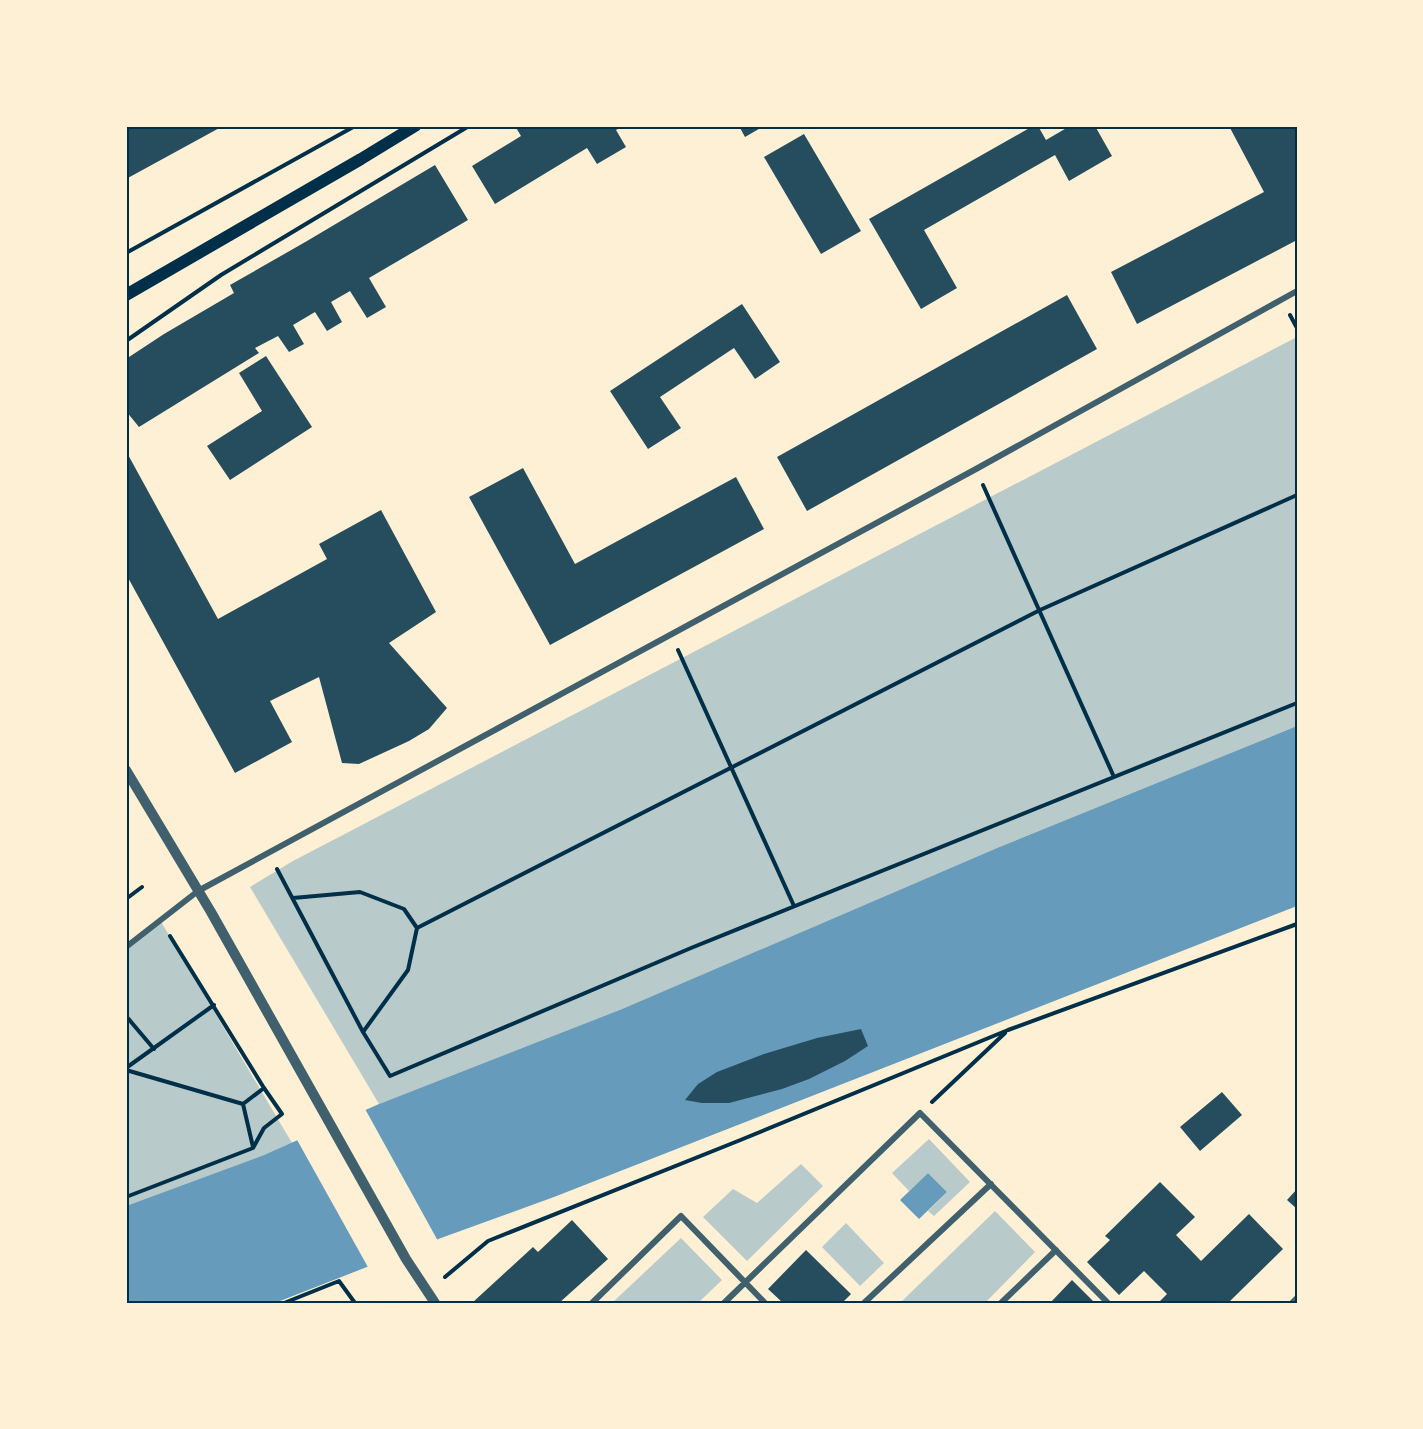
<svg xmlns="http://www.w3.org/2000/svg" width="1423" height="1429" font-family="Commissioner,sans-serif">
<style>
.green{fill:#b9caca}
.water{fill:#669bbc}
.pier{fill:#fdf0d5}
.building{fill:#264d5e}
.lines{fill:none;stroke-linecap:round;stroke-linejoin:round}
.path{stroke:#003049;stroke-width:4}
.minor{stroke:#3f606c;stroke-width:6}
.tertiary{stroke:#3f606c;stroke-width:10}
.secondary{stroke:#003049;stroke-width:12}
.neatline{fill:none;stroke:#003049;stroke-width:2}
</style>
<rect width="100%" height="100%" fill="#fdf0d5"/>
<path class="green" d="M1297 337V726L997 848 622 1009 379 1104 250 887 293 861Z
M160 920 292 1143 264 1155 126 1206V947Z
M929 1139 970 1182 934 1216 928 1211 947 1192 928 1173 909 1191 892 1173Z
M801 1164 823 1186 747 1261 703 1217 733 1189 757 1203Z
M995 1211 1035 1252 985 1303H900Z
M846 1223 884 1263 860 1286 822 1247Z
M681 1238 722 1280 698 1303H612Z"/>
<path class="water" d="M1297 726V906L554 1197 441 1238 275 1303H126V1206L264 1155 379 1104 622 1009 997 848Z
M928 1173 947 1192 919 1219 900 1200Z"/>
<path class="pier" d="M364 1107 438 1241 369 1269 296 1138Z"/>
<path class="building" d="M126 126H223L126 179Z
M515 126H623L616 130 626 147 597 164 587 148 495 204 472 166 521 136Z
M739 126H764L745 137Z
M1033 126H1038L1046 140 1070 126H1095L1112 156 1069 181 1055 155 924 230 957 288 921 309 869 219Z
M1229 126H1297V240L1137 324 1111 272 1264 192Z
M804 134 861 231 821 254 764 157Z
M435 165 468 220 369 278 386 307 367 318 350 291 331 302 342 322 327 331 315 312 293 325 304 344 289 352 278 336 255 348 259 353 139 427 126 411V359L164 334 234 293 230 285 307 241Z
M1067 295 1097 349 807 511 777 457Z
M742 304 780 362 755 379 734 348 660 397 681 428 648 449 610 391Z
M266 356 312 427 230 480 207 446 262 411 239 373Z
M126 451 218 619 327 559 319 544 381 510 436 612 389 643 447 708 429 729 409 741 359 764 342 763 319 677 270 701 292 742 235 773 126 574Z
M523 468 575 564 736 477 764 529 550 645 469 497Z
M861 1029 868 1046 845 1061 809 1079 782 1089 729 1103H702L685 1100 698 1084 717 1072 764 1054 817 1038Z
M1222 1092 1242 1115 1200 1151 1180 1127Z
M1160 1182 1195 1217 1176 1235 1201 1261 1249 1214 1283 1249 1228 1303H1158L1167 1294 1144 1271 1119 1295 1087 1262 1110 1240 1105 1236Z
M1297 1189V1209L1287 1200Z
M572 1220 608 1259 559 1303H472L533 1247 538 1252Z
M806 1250 851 1294 842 1303H783L768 1289Z
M1072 1280 1095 1303H1050Z"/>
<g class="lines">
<path class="path" d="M126 253 355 126
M1290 315 1297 328
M126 341 221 275 469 126
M983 485 1114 777
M678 650 794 906
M277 869 363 1032 390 1076 691 948 1297 703
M293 898 360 892 404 909 417 928 408 970 363 1032
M126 899 142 887
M417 928 1040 610 1297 495
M126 1016 154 1049
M126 1068 214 1005
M126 1070 243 1104 264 1088
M932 1102 1005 1033
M243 1104 253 1147
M126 1197 253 1148 264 1128 282 1114 264 1088 170 936
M445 1277 488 1241 738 1141 1008 1030 1297 924
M284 1303 339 1281 355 1303"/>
<path class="minor" d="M126 947 198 891 976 469 1297 291
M592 1303 681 1216 765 1303
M724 1303 920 1113 1108 1303
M864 1303 991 1184
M1001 1303 1056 1250
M1292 1303 1297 1298"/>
<path class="tertiary" d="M126 770 211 912 406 1259 435 1303"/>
<path class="secondary" d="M126 295 361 159 415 126"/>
</g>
<rect width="1423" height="1429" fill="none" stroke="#fdf0d5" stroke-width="255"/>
<rect x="128" y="128" width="1168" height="1174" class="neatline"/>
</svg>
